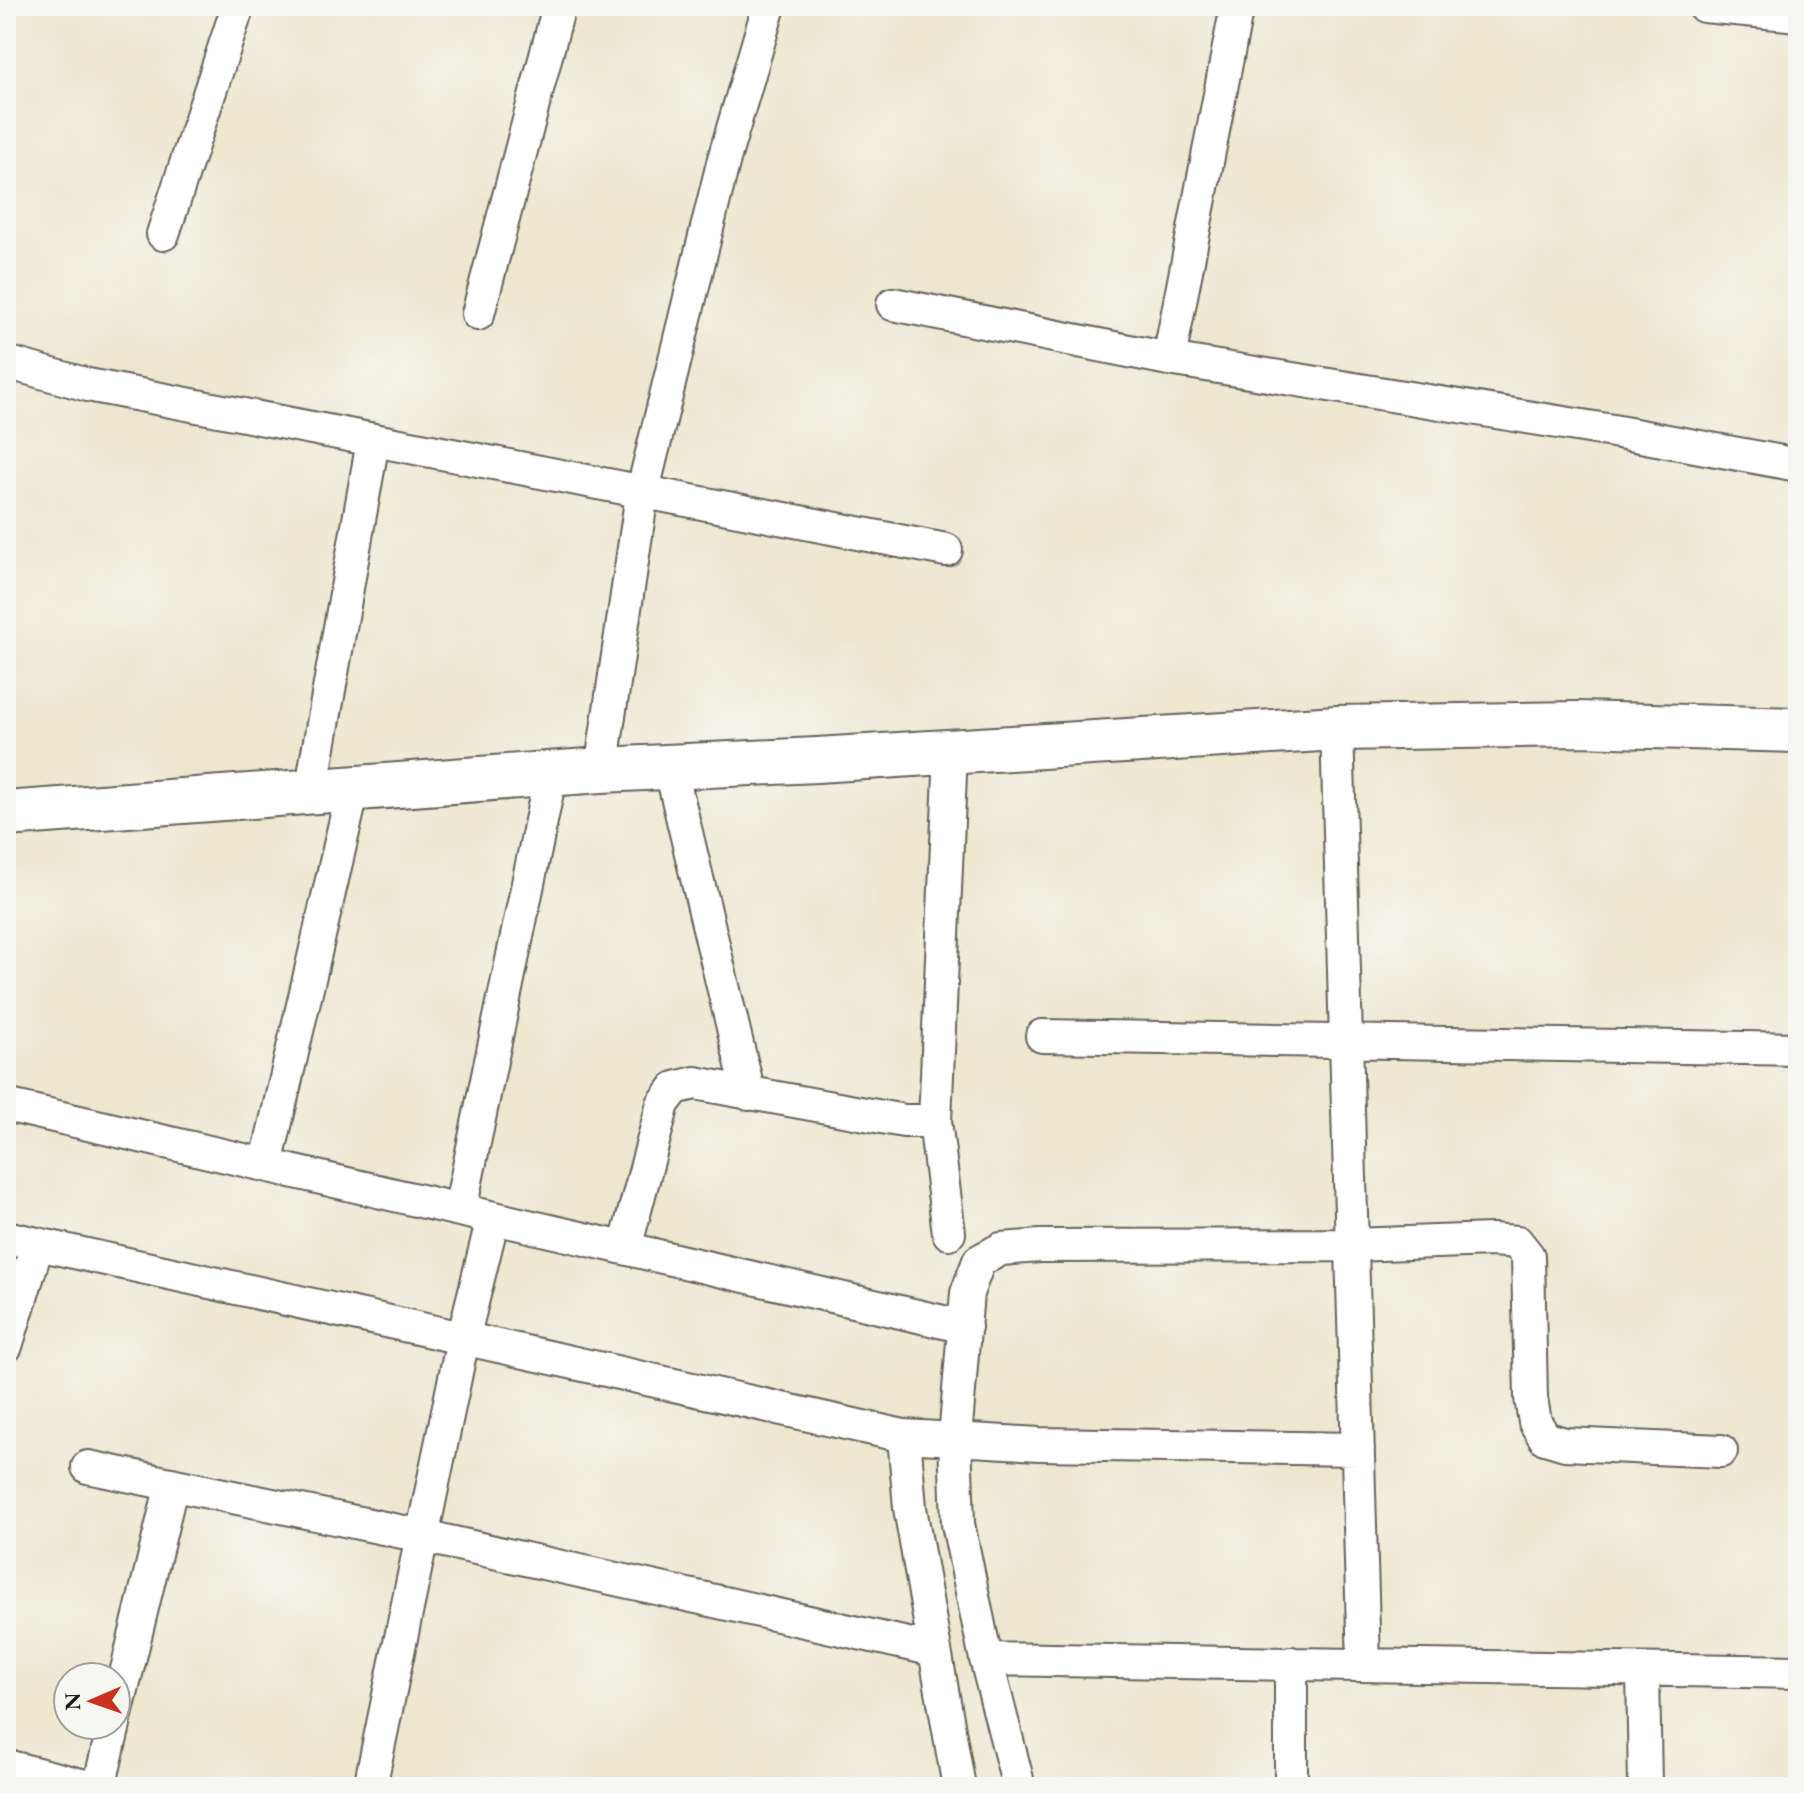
<svg xmlns="http://www.w3.org/2000/svg" width="1804" height="1793" font-family="'EB Garamond',serif">
<style>
.lines{fill:none;stroke-linecap:round;stroke-linejoin:round}
.street-casing{stroke:#65635b;stroke-width:36}
.secondary-casing{stroke:#65635b;stroke-width:48}
.street{stroke:#fff;stroke-width:32}
.secondary{stroke:#fff;stroke-width:44}
</style>
<rect width="100%" height="100%" fill="#f6f6f2"/>
<filter id="ink" filterUnits="userSpaceOnUse"><feTurbulence type="fractalNoise" baseFrequency=".0125" numOctaves="2"/><feDisplacementMap in="SourceGraphic" scale="16" xChannelSelector="R" yChannelSelector="G"/><feConvolveMatrix kernelMatrix="1 2 1 2 8 2 1 2 1" color-interpolation-filters="sRGB"/></filter>
<filter id="wash" filterUnits="userSpaceOnUse"><feTurbulence type="fractalNoise" baseFrequency=".006" numOctaves="4" result="noise"/><feDisplacementMap in="SourceGraphic" scale="32" xChannelSelector="R" yChannelSelector="G"/><feGaussianBlur stdDeviation="1.8" result="paint"/><feColorMatrix in="noise" values="0 0 0 0 0 0 0 0 0 0 0 0 0 0 0 0 0 1.4 0 .05"/><feComposite in="paint" operator="in"/></filter>
<g filter="url(#wash)">
<rect width="100%" height="100%" fill="#ede7cf"/>
</g>
<g filter="url(#ink)">
<g class="lines">
<g class="street-casing">
<path id="street" d="M1704 6 1798 15
M163 234 238 6
M893 304 1169 359 1613 431 1798 465
M478 314 559 6
M1169 359 1237 6
M6 362 88 385 946 550
M1337 728 1364 1665
M670 766 749 1094
M601 770 642 494 724 159 769 6
M311 792 373 441
M1042 1036 1798 1049
M6 1105 965 1327
M935 1121 949 1233
M266 1165 353 789
M460 1210 551 773
M6 1237 904 1436 1039 1444 1358 1449
M625 1248 663 1104 675 1088 695 1083 904 1121H935L951 751
M6 1346 37 1246
M904 1436 910 1508 959 1787
M88 1467 422 1536 935 1650
M986 1659 1798 1672
M1291 1663V1787
M1643 1670 1645 1787
M116 1715 172 1484
M6 1766 89 1787
M99 1787 114 1725
M370 1787 463 1339 493 1218
M1019 1787 986 1659 958 1524 955 1439 967 1293 979 1261 1001 1249 1040 1246 1352 1245 1492 1240 1517 1242 1528 1256 1531 1398 1535 1422 1545 1438 1565 1444 1721 1451"/>
</g>
<g class="secondary-casing">
<path id="secondary" d="M6 814 601 770 817 760 1337 728 1577 724 1798 730"/>
</g>
<use href="#street" class="street"/>
<use href="#secondary" class="secondary"/>
</g>
</g>
<rect width="1804" height="1793" fill="none" stroke="#f6f6f2" stroke-width="32"/>
<g transform="translate(92 1701) rotate(268)"><circle r="38" fill="#f6f6f2" stroke="#9f9f9c" stroke-width="2"/>
<path d="M0-6L14 30L0 20L-14 30Z" fill="#c8321e"/>
<text y="-12" font-size="22" font-weight="bold" text-anchor="middle" fill="#1c1c1c">N</text>
</g>
</svg>
